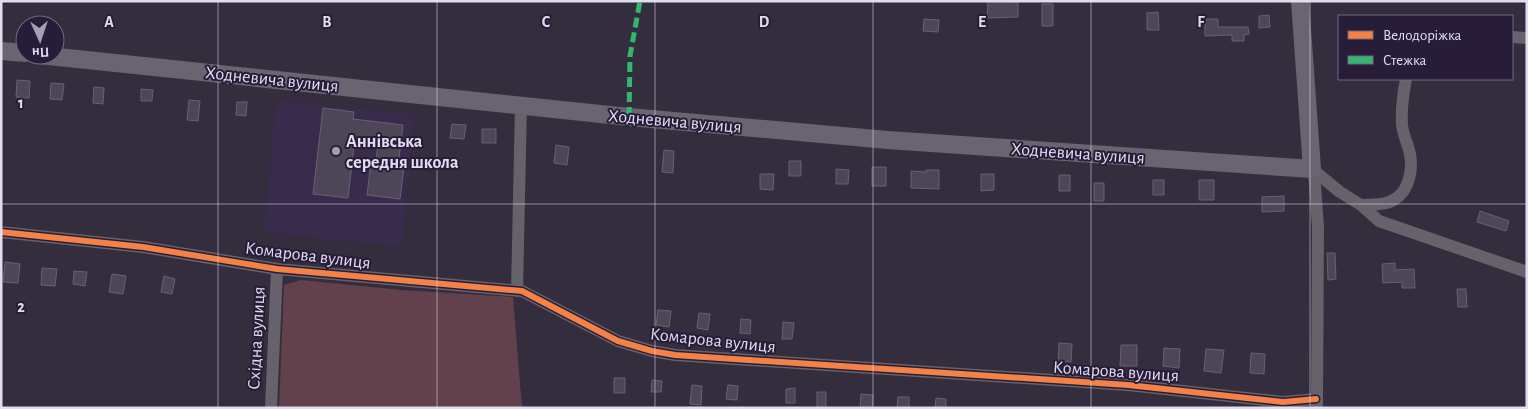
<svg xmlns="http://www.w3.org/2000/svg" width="1528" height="409" font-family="'Alegreya Sans',sans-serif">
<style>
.built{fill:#382b4c}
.green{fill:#62404c}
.building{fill:#4c4657;stroke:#676271}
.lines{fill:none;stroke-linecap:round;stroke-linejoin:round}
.street{stroke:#65626b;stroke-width:12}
.secondary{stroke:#686470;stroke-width:18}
.quiet{stroke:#33b770;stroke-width:5;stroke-dasharray:10 5;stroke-linecap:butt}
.cycleway-casing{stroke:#281d39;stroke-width:9}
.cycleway{stroke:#f48246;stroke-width:6}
.grid{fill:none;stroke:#e2dcef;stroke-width:1;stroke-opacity:0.55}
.poi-dot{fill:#a59fb1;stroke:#281d39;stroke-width:2}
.labels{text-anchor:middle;stroke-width:4;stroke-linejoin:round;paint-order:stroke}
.street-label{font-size:18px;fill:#e2dcef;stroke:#281d39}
.poi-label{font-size:18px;font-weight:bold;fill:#e2dcef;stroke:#281d39;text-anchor:start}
.grid-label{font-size:16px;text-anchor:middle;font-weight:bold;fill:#e2dcef;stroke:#281d39;stroke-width:4;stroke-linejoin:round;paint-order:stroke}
</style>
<rect width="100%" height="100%" fill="#332d3e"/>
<path class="built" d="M276 100 415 114 402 247 264 232Z"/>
<path class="green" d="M301 280 402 290 513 297 522 408H279L284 285Z"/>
<path class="building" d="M988 1 1018 2V17L987 18Z
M1042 4H1053V26H1042Z
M1158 12 1159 30H1147V13Z
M1269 15 1270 27 1259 28V16Z
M924 19 939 20 938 32 923 31Z
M1205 19H1218V27H1248L1249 34 1244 35V41H1232V35L1205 36Z
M17 80 30 81 29 98 16 97Z
M51 83 64 84 62 100 50 99Z
M94 87 104 88 103 104 93 103Z
M141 89 153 90 152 101H141Z
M189 100 200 101 198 121 187 120Z
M237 102H247L246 116 236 115Z
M323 108 354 112 353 119 403 125 398 166 404 167 400 199 367 195 371 162 376 163 378 141 355 138 348 198 313 194Z
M452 124 466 125 464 139 450 138Z
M482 129H496V143H482Z
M556 145 569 147 567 165 554 163Z
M664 150 674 151 673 173 662 172Z
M789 161H801V176H789Z
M872 167H886V186H872Z
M836 169 849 170 848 184H836Z
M926 170H939V189L911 188V171L926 172Z
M760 174H774L773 190 760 189Z
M981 174H994V190L981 191Z
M1059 175H1070V191H1059Z
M1153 180H1164V195H1153Z
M1199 180H1214V200H1199Z
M1094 183H1104V201H1094Z
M1284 196V211L1262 212V197Z
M1480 211 1509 221 1506 231 1477 222Z
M1327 253H1335L1336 279 1328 280Z
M5 262 20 264 18 283 3 282Z
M1395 263V270L1414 269 1415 288H1402V282L1383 283 1382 264Z
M42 268 57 269 55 286 41 285Z
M74 271 87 272 85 286 73 284Z
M112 274 126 276 123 294 109 292Z
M164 276 175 279 172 294 161 292Z
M1457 289H1466L1467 307H1458Z
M658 310 671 311 669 327 656 325Z
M699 313 710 314 708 330 697 328Z
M741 319 751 320 750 334 740 333Z
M783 322 794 323 792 339H782Z
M1059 343 1072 344 1071 362 1058 361Z
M1121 345H1137V366H1120Z
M1164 348 1180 349 1179 368 1163 366Z
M1206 349 1224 350 1221 373 1204 371Z
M1251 353 1265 354 1264 374 1250 373Z
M614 378H625V393H614Z
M652 380 662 381 661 392H651Z
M692 385 702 386 701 405 690 404Z
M728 385 738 386 737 400 726 399Z
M795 388V403H786V389Z
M817 392H826V408L817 407Z
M861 394 873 395 872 408H860Z
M898 397H909V408H897Z
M936 398 946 399V408H935Z"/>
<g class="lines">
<path class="street" d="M1512 37 1527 38
M1312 169 1340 192 1361 205 1379 221 1527 272
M1314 172 1318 227 1317 407
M1361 205C1372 204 1385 206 1395 199 1409 191 1413 169 1410 154 1408 144 1403 135 1402 125 1401 109 1403 94 1406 79
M1 232 143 247 277 269 522 291 618 341 652 351 675 355 1128 385 1283 402 1316 399
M517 291 521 105
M271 408 277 269"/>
<path class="secondary" d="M1 51 25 53
M39 55 629 117 888 140 1312 169 1300 1"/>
<path class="quiet" d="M629 117 630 56 640 1"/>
<g class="cycleway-casing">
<path id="cycleway" d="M1 232 143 247 277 269 522 291 618 341 652 351 675 355 1128 385 1283 402 1316 399"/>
</g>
<use href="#cycleway" class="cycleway"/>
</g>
<path class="grid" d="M218 1V408M437 1V408M655 1V408M873 1V408M1091 1V408M1310 1V408M1 204H1527"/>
<circle class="poi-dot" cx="336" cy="151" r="5"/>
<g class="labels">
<g class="street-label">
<text transform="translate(272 79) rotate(6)" y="6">Ходневича вулиця</text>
<text transform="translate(675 121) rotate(5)" y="6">Ходневича вулиця</text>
<text transform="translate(1078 153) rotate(4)" y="6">Ходневича вулиця</text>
<text transform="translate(308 255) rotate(7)" y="6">Комарова вулиця</text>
<text transform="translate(256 338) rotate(-87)" y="6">Східна вулиця</text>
<text transform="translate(713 340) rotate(6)" y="6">Комарова вулиця</text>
<text transform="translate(1116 371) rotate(4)" y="6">Комарова вулиця</text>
</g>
<g class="poi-label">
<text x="346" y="147">Аннівська<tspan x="346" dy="21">середня школа</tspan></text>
</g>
</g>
<g class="grid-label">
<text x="109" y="27">A</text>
<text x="327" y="27">B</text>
<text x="546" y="27">C</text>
<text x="764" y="27">D</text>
<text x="982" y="27">E</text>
<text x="1201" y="27">F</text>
<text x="21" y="108">1</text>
<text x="21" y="312">2</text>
</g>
<rect width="1528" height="409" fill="none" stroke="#e2dcef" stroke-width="5"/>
<rect x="1338" y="15" width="175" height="65" fill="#281d39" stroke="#726982"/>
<rect x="1348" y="31" width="25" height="8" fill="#f48246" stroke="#726982"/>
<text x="1383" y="40" font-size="15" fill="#e2dcef">Велодоріжка</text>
<rect x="1348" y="56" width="25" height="8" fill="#33b770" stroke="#726982"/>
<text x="1383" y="65" font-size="15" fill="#e2dcef">Стежка</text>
<g transform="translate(40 40) rotate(177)"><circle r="24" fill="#281d39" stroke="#726982"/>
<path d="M0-4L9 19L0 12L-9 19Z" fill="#a59fb1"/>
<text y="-8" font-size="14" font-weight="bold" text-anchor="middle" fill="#e2dcef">Пн</text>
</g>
</svg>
